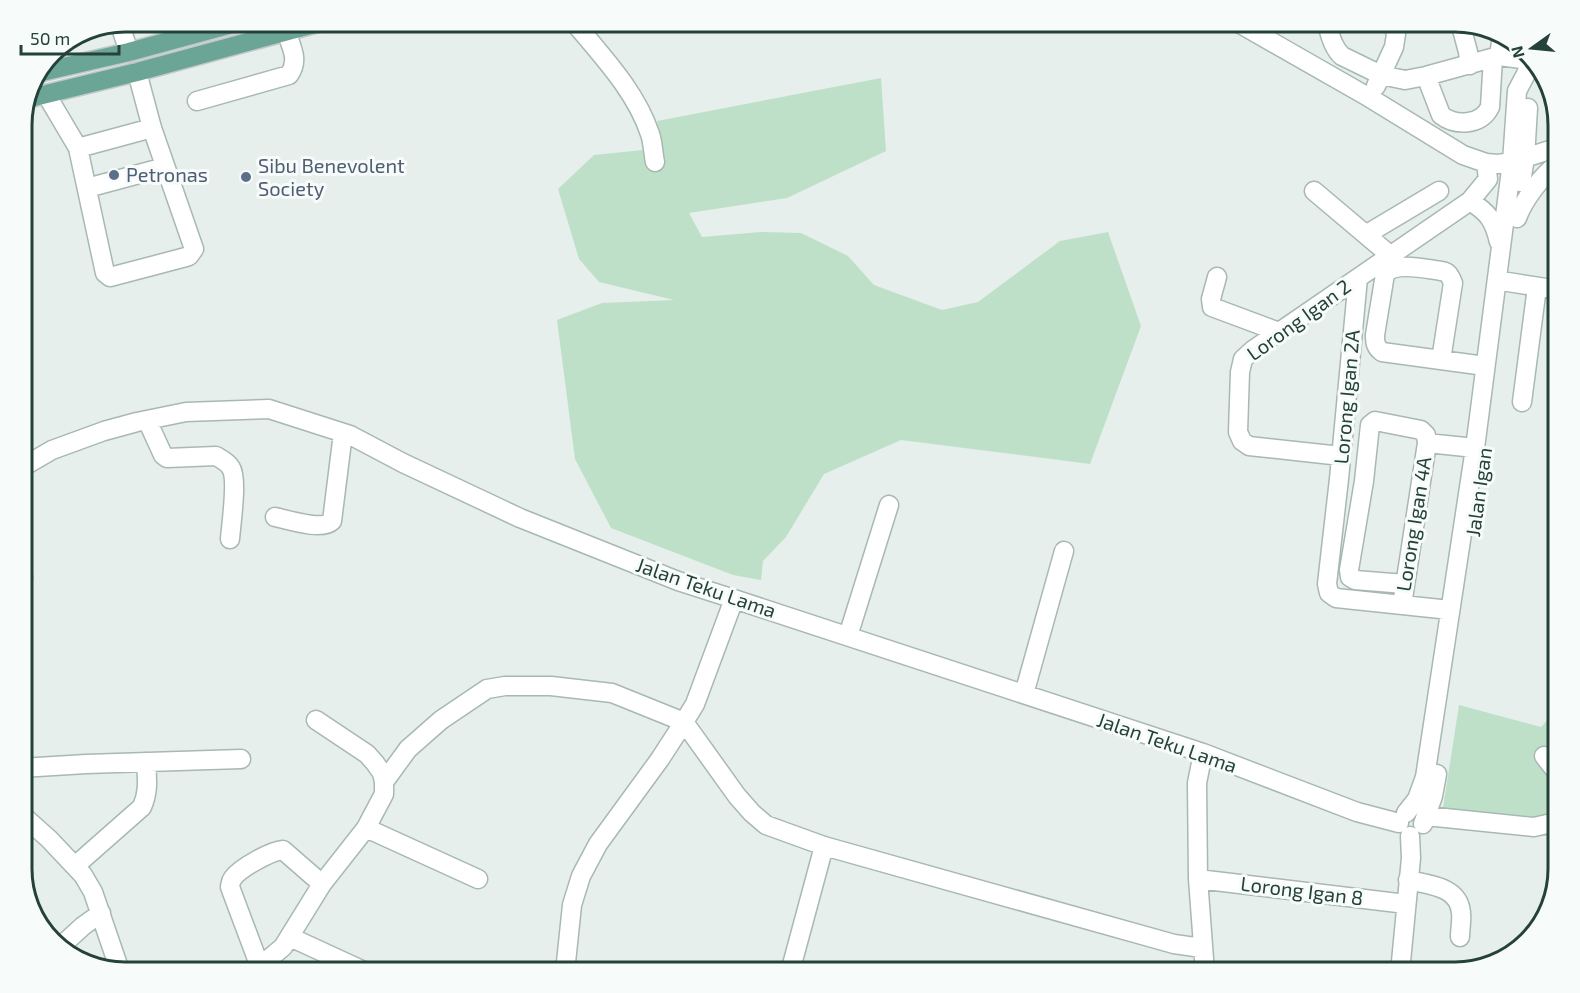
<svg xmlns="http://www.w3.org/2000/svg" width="1580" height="993" font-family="'Exo 2',sans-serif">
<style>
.green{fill:#bfe0c8}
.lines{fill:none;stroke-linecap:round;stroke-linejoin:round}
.minor-casing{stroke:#a8b8b2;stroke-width:21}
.major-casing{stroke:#c2cac8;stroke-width:21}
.minor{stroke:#fff;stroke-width:18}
.major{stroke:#6aa596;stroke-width:18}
.service-dot{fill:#5c6f8a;stroke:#f7fbf9;stroke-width:2}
.labels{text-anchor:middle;stroke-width:6;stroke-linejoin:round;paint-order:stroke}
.service-label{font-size:20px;fill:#4e5e75;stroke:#f7fbf9;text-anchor:start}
.street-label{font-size:20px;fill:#24423a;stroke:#f7fbf9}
.rim{fill:none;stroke:#24423a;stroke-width:3}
</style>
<rect width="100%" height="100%" fill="#e6efeb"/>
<path class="green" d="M881 78 886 151 787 198 689 213 702 237 761 232 801 233 848 256 874 285 942 310 978 302 1060 241 1108 232 1141 326 1090 464 901 440 824 474 786 537 763 561 761 580 733 575 611 528 575 459 557 320 602 303 674 300 599 282 579 259 558 189 594 155 662 148 657 121Z
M1559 562V613L1552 602Z
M1459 705 1541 727 1559 708V838L1441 821Z"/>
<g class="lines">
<g class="minor-casing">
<path id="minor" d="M573 21C601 55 636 91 650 134 653 142 653 153 655 162
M1235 21 1370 98 1463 155 1486 163 1498 164 1512 162 1559 147
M1326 21C1330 33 1332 47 1342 56L1381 75 1405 80 1426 76 1499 56 1529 60
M119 22 129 52
M1460 22 1468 52 1470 65
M1499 56 1502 35
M1426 76 1441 115C1455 126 1481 126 1490 107L1493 58
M1376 86 1394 47 1396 34 1392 21
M46 94 78 148 105 273 110 277 186 257 189 256 194 249 152 128 137 72
M197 101 289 75C300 60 291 47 286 31
M78 148 152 128
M1521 182 1525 158 1528 108
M87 188 165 167
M1314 191 1391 256
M1470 201C1489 213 1494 221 1499 242
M1517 218C1524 199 1543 174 1559 163
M1367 234 1439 191
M1217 277 1211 299 1212 307 1279 332
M1358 278 1339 479 1327 584 1329 593 1336 598 1450 610
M1508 282 1559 290
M1441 360 1453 283C1450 276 1449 272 1441 271 1426 269 1395 261 1385 274L1375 335C1375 344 1376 347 1382 352L1485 366
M1522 402 1537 287
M147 420 163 455 167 458 216 456C221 459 228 462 231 468 238 479 231 525 230 539
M1427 443 1475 448
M1341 456 1249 446 1242 441 1238 432 1240 372 1243 359 1253 350 1470 201 1488 179 1486 163
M21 468 52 450 104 431 137 422 186 412 269 409 350 435 403 463 520 518 678 581 734 599 1203 753 1357 812 1399 823
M275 517C289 520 322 531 332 521L343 433
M21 563 23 578 21 588
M734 599 695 704 684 722 737 796 752 813 766 825 824 846 1174 944 1202 948
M1402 605 1427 443 1426 435 1421 430 1375 421 1370 425 1364 481 1349 570 1350 577 1355 580 1405 584
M848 636 889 505
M1024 694 1064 551
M1203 753 1197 783 1198 879 1205 972
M1544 756 1559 775
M21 768 86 764 241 759
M384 782 408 749 441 720 487 689 505 686H551L612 693 684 722 660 759 598 844 581 876 572 905 565 972
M1406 813 1417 799 1425 777 1475 448 1512 162 1517 91 1527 72 1529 56
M21 814 49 839 83 875 93 892 120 971
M1426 816 1534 827 1556 822 1559 819
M1423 824 1433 796 1437 774
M366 828 478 879
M75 866 142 807C149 791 147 779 146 762
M1198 879 1406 904
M1408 880C1429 885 1459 886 1461 913 1462 920 1460 929 1460 937
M290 937 366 972
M60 947 83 926 101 913
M260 967 230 887C231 882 230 882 233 878 240 868 271 851 283 850L322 884
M253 972 283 947 322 884 366 828 384 794V782L382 773 375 763 367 754 316 720
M790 972 824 846
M1400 972 1411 858 1410 836"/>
</g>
<g class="major-casing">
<path id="major" d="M42 72 129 52 243 21
M30 98 137 72 325 21"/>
</g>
<use href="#minor" class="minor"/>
<use href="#major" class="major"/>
</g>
<g class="service-dot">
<circle cx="114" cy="175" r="6"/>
<circle cx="246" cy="177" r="6"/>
</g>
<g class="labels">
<g class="service-label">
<text x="258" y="173">Sibu Benevolent<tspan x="258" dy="23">Society</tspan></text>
<text x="126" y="182">Petronas</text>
</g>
<g class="street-label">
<text transform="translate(1299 320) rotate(-36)" y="7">Lorong Igan 2</text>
<text transform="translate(1347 397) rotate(-85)" y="7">Lorong Igan 2A</text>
<text transform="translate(1479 492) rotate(-82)" y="7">Jalan Igan</text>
<text transform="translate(1414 524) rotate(-81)" y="7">Lorong Igan 4A</text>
<text transform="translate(706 588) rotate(19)" y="7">Jalan Teku Lama</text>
<text transform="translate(1167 743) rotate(19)" y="7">Jalan Teku Lama</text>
<text transform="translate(1302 891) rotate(7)" y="7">Lorong Igan 8</text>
</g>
</g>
<path d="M0 0H1580V993H0ZM125 32H1455A93 93 0 0 1 1548 125V869A93 93 0 0 1 1455 962H125A93 93 0 0 1 32 869V125A93 93 0 0 1 125 32Z" fill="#f7fbf9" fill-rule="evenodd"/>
<path class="rim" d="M125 32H1455A93 93 0 0 1 1548 125V869A93 93 0 0 1 1455 962H125A93 93 0 0 1 32 869V125A93 93 0 0 1 125 32Z"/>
<g transform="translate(1532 48) rotate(255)" stroke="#f7fbf9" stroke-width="4.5" paint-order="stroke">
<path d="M0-4.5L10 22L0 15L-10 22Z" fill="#24423a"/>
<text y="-9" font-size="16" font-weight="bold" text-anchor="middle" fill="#24423a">N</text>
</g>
<path d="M21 45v9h98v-9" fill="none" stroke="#24423a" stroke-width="3"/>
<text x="30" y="45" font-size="18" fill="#24423a" stroke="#f7fbf9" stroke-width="4.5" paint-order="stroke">50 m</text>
</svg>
